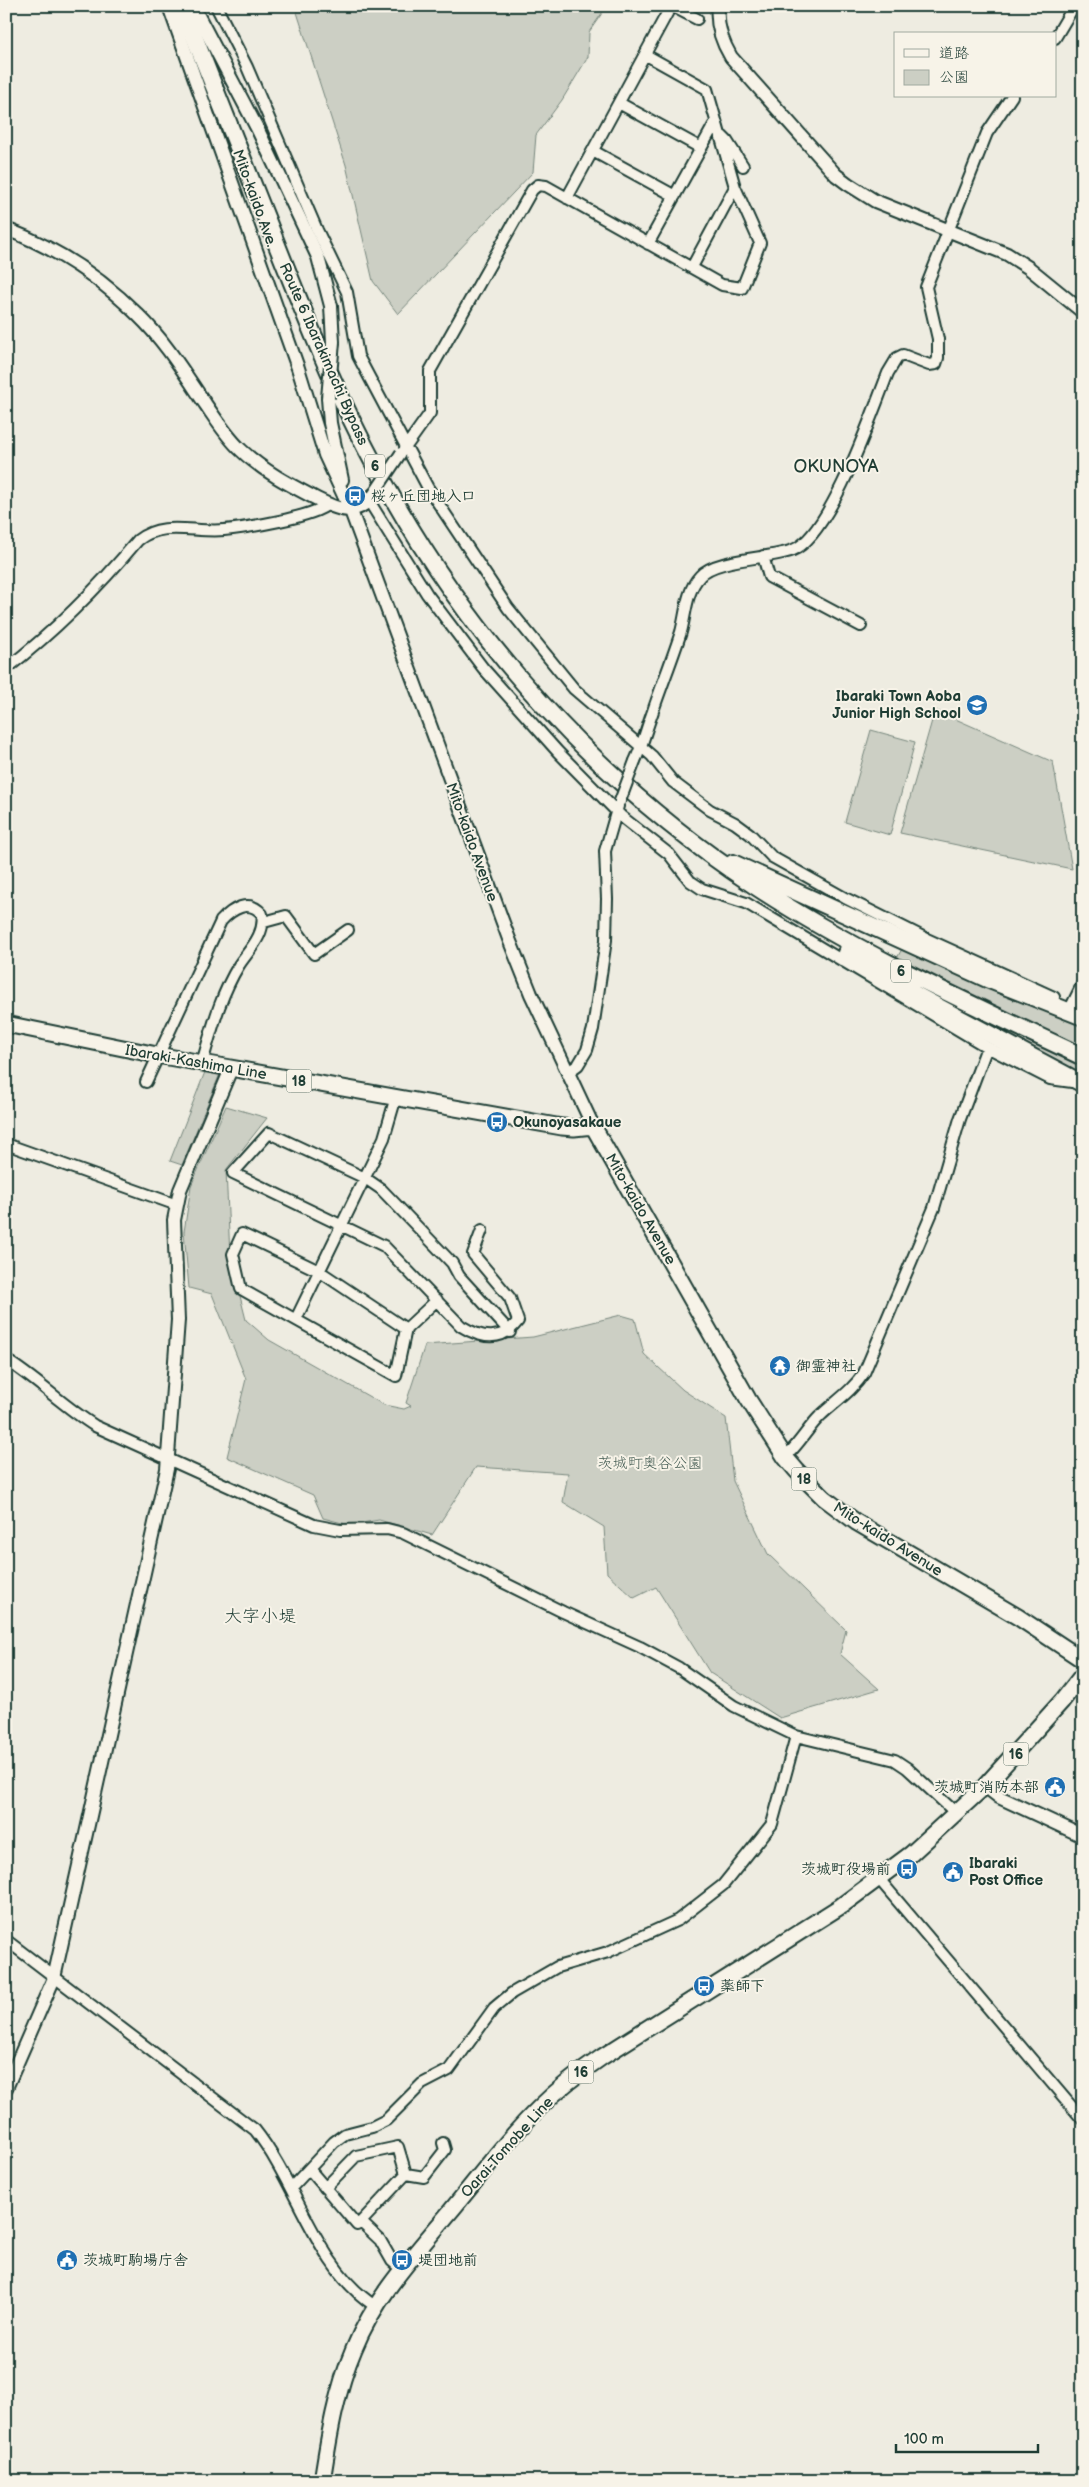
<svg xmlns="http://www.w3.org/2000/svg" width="1089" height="2487" font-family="'Balsamiq Sans','Klee One',sans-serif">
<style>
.green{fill:#cccfc4;stroke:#76867c}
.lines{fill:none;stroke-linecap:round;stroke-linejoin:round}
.minor-casing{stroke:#1f3d34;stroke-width:14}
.tertiary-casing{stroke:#1f3d34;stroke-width:16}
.primary-casing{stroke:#1f3d34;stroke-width:19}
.trunk-casing{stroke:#1f3d34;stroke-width:20}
.minor{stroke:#f7f3e8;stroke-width:10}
.tertiary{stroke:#f7f3e8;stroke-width:12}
.primary{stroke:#f7f3e8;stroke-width:15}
.trunk{stroke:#f7f3e8;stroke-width:16}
.minor-bridge-casing{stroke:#1f3d34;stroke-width:14;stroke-linecap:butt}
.tertiary-bridge-casing{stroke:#1f3d34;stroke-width:16;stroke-linecap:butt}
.minor-bridge{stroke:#f7f3e8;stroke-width:10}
.tertiary-bridge{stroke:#f7f3e8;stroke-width:12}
.labels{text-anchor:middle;stroke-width:4;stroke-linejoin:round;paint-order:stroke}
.shield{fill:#f7f3e8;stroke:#60746a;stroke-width:1}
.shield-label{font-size:14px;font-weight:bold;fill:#1f3d34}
.street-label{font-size:15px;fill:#1f3d34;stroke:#f7f3e8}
.poi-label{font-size:15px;font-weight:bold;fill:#1f3d34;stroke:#f7f3e8;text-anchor:start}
.park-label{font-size:15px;fill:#425a51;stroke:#f7f3e8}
.quarter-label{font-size:18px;fill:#1f3d34;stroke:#f7f3e8}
</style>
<rect width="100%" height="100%" fill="#eeece1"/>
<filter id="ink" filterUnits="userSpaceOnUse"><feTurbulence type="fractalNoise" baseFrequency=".02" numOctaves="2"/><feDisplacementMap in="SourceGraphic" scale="10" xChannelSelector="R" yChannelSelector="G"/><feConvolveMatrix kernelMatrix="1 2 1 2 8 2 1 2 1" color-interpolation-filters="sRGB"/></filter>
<g filter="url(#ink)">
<path class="green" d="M295 6H607L589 32 588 57 562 100 536 135 533 172 398 314 373 281 346 165Z
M935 710 1053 762 1072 869 900 833Z
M871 730 915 742 890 835 845 822Z
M903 947 1083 1021V1049L896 960Z
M888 972 1083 1065V1080Z
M205 1072 220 1074 182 1165 170 1161Z
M226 1106 267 1118 226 1170 230 1256 246 1320 269 1340 384 1405 404 1409 411 1406 406 1403 425 1345 533 1337 621 1315 635 1319 644 1354 683 1390 726 1418 733 1481 768 1554 846 1630 840 1654 879 1689 780 1718 710 1673 656 1587 634 1598 607 1573 604 1527 563 1502 568 1473 476 1467 432 1535 379 1520 350 1525 323 1518 313 1495 227 1457 246 1379 212 1294 189 1288 184 1232 191 1186Z"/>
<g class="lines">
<g class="minor-casing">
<path id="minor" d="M216 6 247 67 317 230 347 292 358 356 428 488 508 608 574 689 652 756 673 782 710 810 735 823 750 834 772 857 845 898 927 939 1054 997
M672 6 697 19
M1055 38 1074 6
M619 103 701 148
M719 133 727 141 743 166
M593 151 675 196
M567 198 671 6
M648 244 715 123
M692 267 735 187
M405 448 430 413V371L532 190 538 185 546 186 722 285 742 288 760 243 735 187 707 89 646 55
M369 501 427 594 458 635 483 668 558 752 622 817 669 854 690 881 702 889 746 903 987 1047 1050 1079 1072 1082
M763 556 769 577 861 626
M6 669C55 631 98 588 138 540 163 520 194 533 224 530 245 528 314 517 328 504
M635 761C642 746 646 730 652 714 661 687 672 660 681 632 686 614 686 591 700 576 715 558 771 559 793 550 830 536 873 411 888 373L897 358 903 355 929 365 936 364 938 358V339L926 287 987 133 1012 96
M264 922 286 916 314 954 348 930
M1072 1005 1083 983
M567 1073 578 1065 587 1050 593 1029 606 940 607 899 605 851 618 806
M146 1082 221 921C232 909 249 898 262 914 266 934 249 950 239 965 220 996 212 1029 202 1063
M6 1144 177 1205
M482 1230 473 1254 510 1298 518 1321C502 1342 482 1339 461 1326L384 1246 233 1173 269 1133 365 1178 381 1189 452 1263 459 1276 510 1332
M296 1319 384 1138 396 1097
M406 1329 319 1271 242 1234 233 1254 241 1289 396 1376 406 1329 437 1300
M6 1360C38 1380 63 1406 95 1426L314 1525 340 1530 387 1529 403 1533 563 1612 640 1647 679 1668 734 1706 796 1736 895 1760 907 1768 957 1814
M785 1457C799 1445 807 1429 820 1416 836 1401 852 1391 864 1373L934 1208 960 1119 987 1047
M879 1879 1083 2120
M6 1940 255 2130C298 2184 316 2268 375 2306
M310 2170 357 2225 361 2222 380 2240 392 2261 402 2270
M291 2188 334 2142 345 2134 372 2127 386 2120 422 2084 449 2070 494 2008 512 1993 557 1967 608 1952 678 1920 723 1885 772 1824 796 1736
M325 2188 356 2156 398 2147 406 2174
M361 2222 406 2174 424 2177 445 2150 443 2143"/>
</g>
<g class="tertiary-casing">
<path id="tertiary" d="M169 6 298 368 325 455 351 511 509 939 531 994 593 1126
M193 6 258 130 318 257 331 306 333 342
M718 6C716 24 722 42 731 57L836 175 848 184 875 201 1007 254 1029 268 1083 312
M6 229C56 248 100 277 138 315 165 341 185 374 206 405 217 421 227 437 241 450 263 471 290 485 317 499 339 510 356 518 373 495
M328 398 330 423 342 480
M985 1786 999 1797 1083 1836
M6 2088 54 1978 167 1469 178 1320 174 1220 180 1190 231 1069"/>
</g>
<g class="primary-casing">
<path id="primary" d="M6 1024 157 1055 562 1127 574 1128 593 1126 748 1399 785 1457 797 1471 824 1498 856 1522 1018 1617 1083 1660
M322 2481C329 2436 336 2391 354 2349 375 2297 413 2256 449 2213 479 2177 507 2139 540 2107 559 2088 580 2072 602 2057L841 1906 911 1854 985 1786 1062 1701 1083 1674"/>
</g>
<g class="trunk-casing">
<path id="trunk" d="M182 6C212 83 243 159 273 235 305 316 337 397 379 473 468 639 598 783 755 886 859 954 971 1004 1083 1057
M733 863 987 979 1083 1017
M846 953 916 995 1083 1084"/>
</g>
<use href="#minor" class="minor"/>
<use href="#tertiary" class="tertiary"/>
<use href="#primary" class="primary"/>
<use href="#trunk" class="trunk"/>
<g class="minor-bridge-casing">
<path id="minor-bridge" d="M373 495 401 453
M620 801 635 761"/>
</g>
<g class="tertiary-bridge-casing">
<path id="tertiary-bridge" d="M328 398 333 342"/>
</g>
<use href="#minor-bridge" class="minor-bridge"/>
<use href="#tertiary-bridge" class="tertiary-bridge"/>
</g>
</g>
<defs>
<g id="bus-disc" transform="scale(1.125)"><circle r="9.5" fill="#1f6fb2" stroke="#f7f3e8"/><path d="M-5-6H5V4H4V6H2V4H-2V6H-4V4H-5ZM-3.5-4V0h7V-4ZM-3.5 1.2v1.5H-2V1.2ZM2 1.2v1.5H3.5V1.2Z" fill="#fff"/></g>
<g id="school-disc" transform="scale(1.125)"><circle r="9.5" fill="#1f6fb2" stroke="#f7f3e8"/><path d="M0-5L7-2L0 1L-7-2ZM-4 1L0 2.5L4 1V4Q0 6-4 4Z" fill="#fff"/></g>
<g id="temple-disc" transform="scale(1.125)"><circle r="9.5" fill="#1f6fb2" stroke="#f7f3e8"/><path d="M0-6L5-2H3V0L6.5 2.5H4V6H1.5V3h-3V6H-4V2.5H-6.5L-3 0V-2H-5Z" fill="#fff"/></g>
<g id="civic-disc" transform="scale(1.125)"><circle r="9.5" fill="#1f6fb2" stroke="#f7f3e8"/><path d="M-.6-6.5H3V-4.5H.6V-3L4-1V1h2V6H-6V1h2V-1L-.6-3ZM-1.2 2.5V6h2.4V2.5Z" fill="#fff"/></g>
</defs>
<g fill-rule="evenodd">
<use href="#bus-disc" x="355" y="496"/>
<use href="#school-disc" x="977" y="705"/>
<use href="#bus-disc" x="497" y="1122"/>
<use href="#temple-disc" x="780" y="1366"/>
<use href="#civic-disc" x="1055" y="1787"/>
<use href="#bus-disc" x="907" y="1869"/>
<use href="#civic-disc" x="953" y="1872"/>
<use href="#bus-disc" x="704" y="1986"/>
<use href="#civic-disc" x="67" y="2260"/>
<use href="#bus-disc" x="402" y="2260"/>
</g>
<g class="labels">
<g class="shield">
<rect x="365" y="454.5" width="20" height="23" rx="4"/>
<rect x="891" y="959.5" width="20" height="23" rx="4"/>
<rect x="286.5" y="1069.5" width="25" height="23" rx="4"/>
<rect x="791.5" y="1467.5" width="25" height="23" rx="4"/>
<rect x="1003.5" y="1742.5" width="25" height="23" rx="4"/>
<rect x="568.5" y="2060.5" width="25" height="23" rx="4"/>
</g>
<g class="shield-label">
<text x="375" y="471">6</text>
<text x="901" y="976">6</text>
<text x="299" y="1086">18</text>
<text x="804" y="1484">18</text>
<text x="1016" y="1759">16</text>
<text x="581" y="2077">16</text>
</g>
<g class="street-label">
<text transform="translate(255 198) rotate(70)" y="5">Mito-kaido Ave.</text>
<text transform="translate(324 354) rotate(66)" y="5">Route 6 Ibarakimachi Bypass</text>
<text transform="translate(472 842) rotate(70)" y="5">Mito-kaido Avenue</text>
<text transform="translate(196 1062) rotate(10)" y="5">Ibaraki-Kashima Line</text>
<text transform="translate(641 1209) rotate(60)" y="5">Mito-kaido Avenue</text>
<text transform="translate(888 1539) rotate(32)" y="5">Mito-kaido Avenue</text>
<text transform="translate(507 2147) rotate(-48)" y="5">Oarai-Tomobe Line</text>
</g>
<g class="poi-label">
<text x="371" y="501">桜ヶ丘団地入口</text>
<text x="961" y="701" text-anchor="end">Ibaraki Town Aoba<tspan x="961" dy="17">Junior High School</tspan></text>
<text x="513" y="1127">Okunoyasakaue</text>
<text x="796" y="1371">御霊神社</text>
<text x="1039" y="1792" text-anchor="end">茨城町消防本部</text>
<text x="969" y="1868">Ibaraki<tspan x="969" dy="17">Post Office</tspan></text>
<text x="891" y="1874" text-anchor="end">茨城町役場前</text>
<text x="720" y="1991">薬師下</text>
<text x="83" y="2265">茨城町駒場庁舎</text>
<text x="418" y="2265">堤団地前</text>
</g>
<g class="park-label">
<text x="650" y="1468">茨城町奥谷公園</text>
</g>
<g class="quarter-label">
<text x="836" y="472">OKUNOYA</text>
<text x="260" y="1622">大字小堤</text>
</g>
</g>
<rect width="1089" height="2487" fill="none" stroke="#f7f3e8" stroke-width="25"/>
<rect x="12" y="12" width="1064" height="2462" fill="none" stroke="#1f3d34" stroke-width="2" filter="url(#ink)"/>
<rect x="894" y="32" width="162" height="65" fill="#f7f3e8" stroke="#a1aaa0"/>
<rect x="904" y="49" width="25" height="8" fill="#f7f3e8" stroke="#a1aaa0"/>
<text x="939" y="58" font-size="15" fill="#1f3d34">道路</text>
<rect x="904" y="70" width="25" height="15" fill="#cccfc4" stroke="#a1aaa0"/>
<text x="939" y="82" font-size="15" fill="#1f3d34">公園</text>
<path d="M896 2444v8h142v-8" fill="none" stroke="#1f3d34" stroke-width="2.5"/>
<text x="904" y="2444" font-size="15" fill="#1f3d34" stroke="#f7f3e8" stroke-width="4" paint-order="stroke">100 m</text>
</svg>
